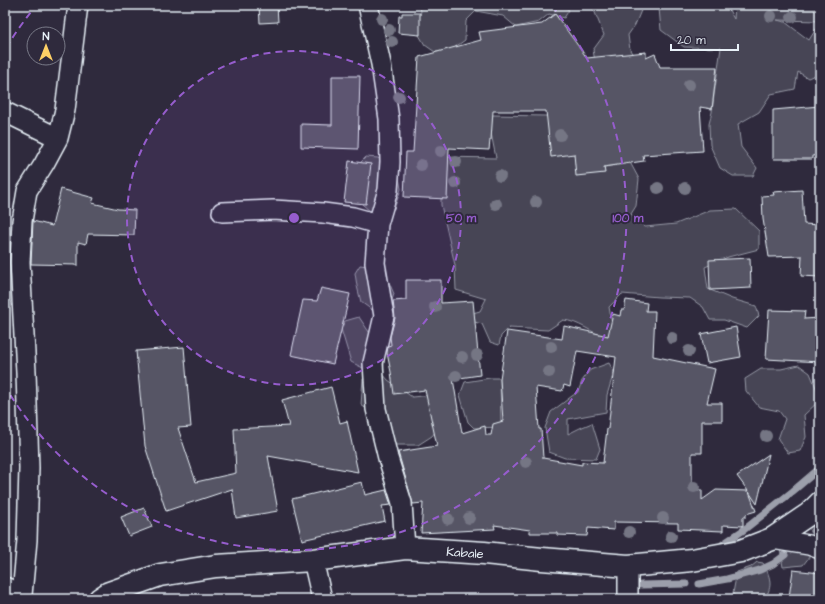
<svg xmlns="http://www.w3.org/2000/svg" width="825" height="604" font-family="'Architects Daughter',sans-serif">
<style>
.green{fill:#464455;stroke:#979aa6}
.lines{fill:none;stroke-linecap:round;stroke-linejoin:round}
.stream{stroke:#9c9fab;stroke-width:7}
.building{fill:#575565;stroke:#e8f1f8;fill-rule:evenodd}
.street-casing{stroke:#e8f1f8;stroke-width:22}
.secondary-casing{stroke:#e8f1f8;stroke-width:25}
.street{stroke:#2f2a3d;stroke-width:19}
.secondary{stroke:#2f2a3d;stroke-width:22}
.tree{fill:#757684}
.ring{fill:none;stroke:#965dcd;stroke-width:2;stroke-dasharray:7 5}
.labels{text-anchor:middle;stroke-width:4;stroke-linejoin:round;paint-order:stroke}
.street-label{font-size:13px;fill:#e8f1f8;stroke:#2f2a3d}
.centre{fill:#965dcd;stroke:#2f2a3d;stroke-width:2}
.ring-label{font-size:12px;text-anchor:middle;font-weight:bold;fill:#965dcd;stroke:#2f2a3d;stroke-width:4;stroke-linejoin:round;paint-order:stroke}
</style>
<rect width="100%" height="100%" fill="#2f2a3d"/>
<filter id="ink" filterUnits="userSpaceOnUse"><feTurbulence type="fractalNoise" baseFrequency=".025" numOctaves="2"/><feDisplacementMap in="SourceGraphic" scale="8" xChannelSelector="R" yChannelSelector="G"/><feConvolveMatrix kernelMatrix="1 2 1 2 8 2 1 2 1" color-interpolation-filters="sRGB"/></filter>
<g filter="url(#ink)">
<path class="green" d="M419 5H561L569 10 564 18 549 14 539 22 516 27 503 16 476 11 466 21 465 40 451 50 435 52 425 45 416 30 421 11Z
M592 5H704L706 6 708 5H726L734 19 735 5H820V21L777 20 785 22 809 40 816 29 820 26V72L819 71 815 75 808 78 798 72 795 89 771 94 759 112 738 124 741 147 757 168 753 176H733L720 168 710 145 709 124 712 112 714 95 721 48 684 47 661 30 659 8H642L635 25 628 35 630 50 638 63 596 67 593 50 604 35Z
M492 115 597 117 625 153 639 179 636 206 631 214 645 227 676 224 710 210 736 209 759 231V249L728 257 705 267 708 289 732 299 756 306 759 316 747 328 724 320H710L703 307 690 298 659 297 622 294 609 307 613 329 607 338C592 333 578 321 563 320L548 330 509 328 501 336 499 345 490 342 482 324 467 320 469 314 480 311 486 299 456 290 455 265 441 205V157L496 158 491 133Z
M366 157 378 158 398 172 401 189 394 209 370 211 355 198 352 171Z
M360 265 368 266 386 275 394 294 389 309 372 310 361 302 357 286 355 273Z
M359 317 369 332 381 347 384 363 383 374 388 380 412 397 432 395 435 432 432 436 418 445H390L370 432 371 412 361 405 363 379 367 374 363 368 351 362 341 329 345 321Z
M609 363 614 372 607 395 606 412 568 419V434L580 428 592 423 600 449 596 459 565 458 549 452 545 428 551 412 572 396 578 392 582 381 590 370Z
M799 365 810 373 820 397V400L804 415 806 437 800 451 788 453 778 439 785 419 779 411 759 407 746 391 745 379 761 369H781Z
M490 378H500L501 427 474 428 468 422 460 395 465 382Z
M796 538 810 556 803 565 783 567 780 549Z
M757 562 763 563C770 576 774 586 764 599H736L733 593 737 572 751 567Z"/>
<g class="lines">
<path class="stream" d="M813 531 820 523
M723 544 745 529 793 491 820 468
M699 584 727 579 760 570 773 564 785 555
M641 585 686 584"/>
</g>
<path class="building" d="M259 5H277L278 22 260 23Z
M402 13H420V35L398 33 399 16H402Z
M555 14 587 58 646 52V58L655 54 660 67H717L712 109 700 107 703 151 643 155 644 161 604 167 605 173 576 176 574 154 551 157 546 111H493L491 140H490L489 150 449 148 447 199 404 197 406 152H413L419 57 481 40 479 32 542 24Z
M332 76H360L358 149 301 147V124L332 125Z
M820 106V155L812 156V159H773V110Z
M349 161 371 164 366 204 344 202Z
M61 189 94 198 92 203 118 209 135 210 134 235 88 234 86 244 78 242V265L31 264 33 221 52 226Z
M802 190 804 224 820 225V277L801 276 802 256 769 257 763 219 762 196 774 195 773 192Z
M750 258 751 288 710 290 709 260Z
M406 280H441V303L473 301 480 375 453 379 462 433 485 426 486 435H491L493 424 503 421 500 379 507 331 562 339 564 326 608 336 613 314 620 316 621 310H624L626 300 647 303 646 311H655L653 356 715 369 707 403H722V421H702V453H692V490H702V500L716 490 748 491 737 476 769 454 757 504 749 492 756 511 746 514V517H743V526L723 525V531L678 529V523L614 522V530L588 528 587 536 557 535V533H530V530L494 525 495 529 421 533 423 503 413 504 398 452 437 446 425 390 394 394 391 372 387 353 388 346 391 345 390 337 395 318 393 301 406 300ZM577 351 616 357 608 429H607L603 463 582 462V465L543 458 541 429H539L536 387 562 391 564 385 570 387Z
M321 288 350 294 333 364 291 355 303 300 317 301Z
M769 310 805 311 804 319 820 318V362L766 359Z
M736 327 741 357 707 363 701 334Z
M184 347 191 427 178 428 196 482 236 473 234 429 289 426 282 400 331 387 340 423 347 421 358 472 268 456 278 511 236 518 232 489 166 511 145 446 136 351Z
M362 482 365 495 386 490 391 505 382 506 385 521 302 540 292 499Z
M144 508 152 527 129 536 121 517Z
M793 570 820 573V599H803L789 597Z"/>
<g class="lines">
<g class="street-casing">
<path id="street" d="M368 5 381 64 389 119 390 162 388 190 378 224 375 263 384 316 373 363 376 409 388 458 402 503 405 548
M5 112 58 138
M222 212 273 210 323 213 353 217 378 224
M772 539 809 545 820 549
M313 560 322 599
M5 587 22 595V599
M22 595 27 540 29 468 26 372 20 262 22 221 27 191 44 164 58 138 65 110 78 5
M628 599V566"/>
</g>
<g class="secondary-casing">
<path id="secondary" d="M100 599 109 593 160 575 216 566 313 560 405 548 484 553 542 559 628 566 692 560 741 551 772 539 809 514 820 503"/>
</g>
<use href="#street" class="street"/>
<use href="#secondary" class="secondary"/>
</g>
<g class="tree">
<circle cx="771" cy="16" r="6"/>
<circle cx="792" cy="17" r="6"/>
<circle cx="382" cy="19" r="6"/>
<circle cx="389" cy="30" r="6"/>
<circle cx="392" cy="42" r="6"/>
<circle cx="689" cy="85" r="6"/>
<circle cx="399" cy="97" r="6"/>
<circle cx="560" cy="135" r="6"/>
<circle cx="441" cy="151" r="6"/>
<circle cx="456" cy="162" r="6"/>
<circle cx="421" cy="165" r="6"/>
<circle cx="500" cy="176" r="6"/>
<circle cx="455" cy="183" r="6"/>
<circle cx="658" cy="188" r="6"/>
<circle cx="685" cy="188" r="6"/>
<circle cx="536" cy="202" r="6"/>
<circle cx="496" cy="204" r="6"/>
<circle cx="435" cy="307" r="6"/>
<circle cx="672" cy="338" r="6"/>
<circle cx="551" cy="347" r="6"/>
<circle cx="689" cy="351" r="6"/>
<circle cx="477" cy="355" r="6"/>
<circle cx="462" cy="357" r="6"/>
<circle cx="549" cy="372" r="6"/>
<circle cx="456" cy="376" r="6"/>
<circle cx="766" cy="436" r="6"/>
<circle cx="526" cy="462" r="6"/>
<circle cx="694" cy="487" r="6"/>
<circle cx="469" cy="518" r="6"/>
<circle cx="663" cy="518" r="6"/>
<circle cx="448" cy="519" r="6"/>
<circle cx="629" cy="532" r="6"/>
<circle cx="671" cy="536" r="6"/>
</g>
</g>
<circle cx="294" cy="218" r="167" fill="#965dcd" fill-opacity=".12"/>
<g class="ring">
<circle cx="294" cy="218" r="167"/>
<path d="M6 48A334 334 0 0 1 36 6M552 6A334 334 0 1 1 6 388"/>
</g>
<g class="labels">
<g class="street-label">
<text transform="translate(465 552) rotate(4)" y="5">Kabale</text>
</g>
</g>
<circle cx="294" cy="218" r="6" class="centre"/>
<g class="ring-label">
<text x="461" y="222">50 m</text>
<text x="628" y="222">100 m</text>
</g>
<rect width="825" height="604" fill="none" stroke="#2f2a3d" stroke-width="20"/>
<rect x="10" y="10" width="805" height="584" fill="none" stroke="#e8f1f8" stroke-width="1.5" filter="url(#ink)"/>
<g transform="translate(46 46)"><circle r="19" fill="#2f2a3d" stroke="#797a88"/>
<path d="M0-3L7 15L0 10L-7 15Z" fill="#ffd166"/>
<text y="-6" font-size="11" font-weight="bold" text-anchor="middle" fill="#e8f1f8">N</text>
</g>
<path d="M671 44v6h67v-6" fill="none" stroke="#e8f1f8" stroke-width="2"/>
<text x="677" y="44" font-size="12" fill="#e8f1f8" stroke="#2f2a3d" stroke-width="3" paint-order="stroke">20 m</text>
</svg>
